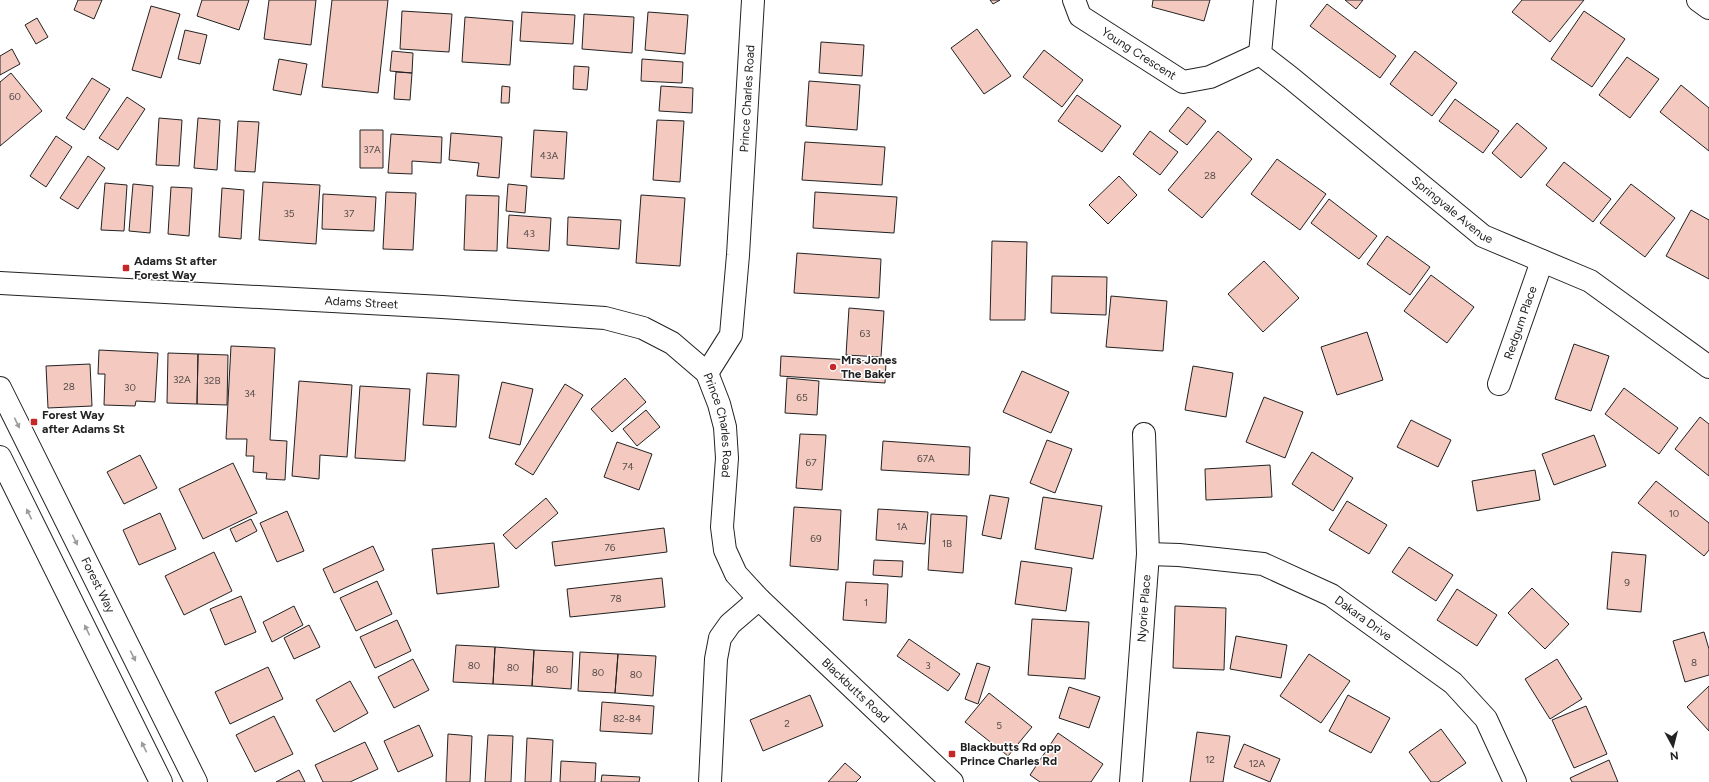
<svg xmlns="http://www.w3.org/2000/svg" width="1709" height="782" font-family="Figtree,sans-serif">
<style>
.building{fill:#f3c9c0;stroke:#222}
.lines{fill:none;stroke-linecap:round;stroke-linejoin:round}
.minor-casing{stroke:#222;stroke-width:24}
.major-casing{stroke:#222;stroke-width:24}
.minor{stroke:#fff;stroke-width:22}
.major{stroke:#fff;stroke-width:22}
.oneway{fill:#9c9c9c}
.poi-dot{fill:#c62828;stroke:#fff;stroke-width:1.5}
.labels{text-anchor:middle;stroke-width:3;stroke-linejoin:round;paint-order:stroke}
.number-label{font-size:10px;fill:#564c4a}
.street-label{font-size:12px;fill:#222;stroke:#fff}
.poi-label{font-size:12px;font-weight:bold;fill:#222;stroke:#fff;text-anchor:start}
</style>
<rect width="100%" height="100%" fill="#fff"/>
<path class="building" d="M78 0H102L94 19 74 10Z
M202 0H249L239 30 197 16Z
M269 0H316L311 45 264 39Z
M332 0H388L378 93 322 87Z
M990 0H1000L993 4Z
M1153 0H1210L1204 21 1152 7Z
M1345 0H1363L1356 9Z
M1522 0H1584L1550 42 1512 12Z
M1327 4 1396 56 1380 78 1310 26Z
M151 6 180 14 161 78 132 70Z
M402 11 452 14 449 52 400 49Z
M1584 11 1625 39 1592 87 1551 59Z
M522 12 575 15 573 44 520 41Z
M648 12 688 15 685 54 645 50Z
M584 14 634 17 632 53 582 49Z
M465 17 513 21 510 65 462 62Z
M37 18 48 37 36 44 25 25Z
M977 29 1011 76 984 94 951 48Z
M185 30 207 35 200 64 178 59Z
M821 42 864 45 862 76 819 73Z
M12 49 20 64 0 75V56Z
M1044 50 1083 80 1062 107 1023 77Z
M392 51 413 53 412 73 390 71Z
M1415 51 1457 83 1432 116 1390 84Z
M1627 57 1659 79 1630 118 1599 95Z
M279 59 307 64 301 95 273 90Z
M642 59 683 62 682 83 641 81Z
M574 66 589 67 587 90 573 89Z
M396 72 412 73 410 100 394 99Z
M11 73 42 111 0 146V82Z
M92 78 110 89 84 130 66 118Z
M809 81 860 85 857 130 806 126Z
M1681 85 1709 108V151L1660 112Z
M502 86 510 87 509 103H501Z
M661 86 693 88 692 113 659 111Z
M1077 95 1121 126 1102 152 1058 121Z
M127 97 145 109 118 150 99 138Z
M1455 99 1499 131 1483 153 1439 121Z
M1188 107 1206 121 1187 145 1169 131Z
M159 118 182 120 179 166 156 165Z
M198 118 220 120 217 170 194 168Z
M657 120 684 121 680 182 653 180Z
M238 121 259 122 255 172 235 171Z
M1517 123 1547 148 1521 178 1492 153Z
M360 130H383V168H360Z
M534 130 567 132 564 179 531 177Z
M1150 131 1178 152 1160 175 1133 154Z
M1218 131 1252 159 1202 218 1168 190Z
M451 133 502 137 499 178 477 176 479 163 449 160Z
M391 134 442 137 441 163 412 161V174L388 173Z
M56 136 72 147 46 187 30 176Z
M805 142 885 147 882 185 802 180Z
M88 156 105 168 78 209 60 198Z
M1277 159 1326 194 1300 230 1251 194Z
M1564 162 1611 199 1593 222 1546 185Z
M1119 176 1137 195 1108 224 1089 205Z
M263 182 320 185 316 244 259 240Z
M105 183 127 185 124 231 101 230Z
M133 184 153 186 150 233 129 231Z
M508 184 527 186 525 213 506 211Z
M1631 184 1675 218 1645 257 1600 223Z
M171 187 192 188 189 236 168 234Z
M222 188 244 190 241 239 219 237Z
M386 192 416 193 413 250 383 249Z
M815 192 897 197 894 233 813 228Z
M323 194 376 197 374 231 322 229Z
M466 195 499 196 497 251 464 250Z
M641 195 685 198 680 266 636 263Z
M1329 199 1377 236 1359 259 1311 223Z
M1691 210 1709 220V279L1666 256Z
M509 215 551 218 549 251 507 248Z
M568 217 621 220 619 249 567 245Z
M1387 236 1430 267 1410 295 1367 264Z
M992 241 1027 242 1025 320H990Z
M797 253 881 259 879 298 794 293Z
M1264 261 1299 298 1263 332 1228 294Z
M1431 275 1474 307 1447 343 1404 311Z
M1052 276 1107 277 1106 315 1051 313Z
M1111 296 1167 301 1163 351 1106 347Z
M849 308 884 311 881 357 846 355Z
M1367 332 1383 380 1337 395 1321 347Z
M1574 344 1609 356 1591 411 1555 399Z
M231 346 275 348 270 440 287 441 285 480 266 479 267 473 253 472 254 456H246L247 439H226Z
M99 350 158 353 155 402 136 401 135 406 104 405 105 374H98Z
M168 353 198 354 197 404 167 403Z
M198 354 228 355 227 405 197 404Z
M781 356 886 362 885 383 780 376Z
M90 364 92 406 48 408 46 366Z
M1193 366 1233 373 1226 417 1185 410Z
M1022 371 1069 392 1051 433 1003 412Z
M427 373 459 375 456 427 423 425Z
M625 378 646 402 612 432 591 409Z
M787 378 819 381 817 415 785 413Z
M299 381 352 385 347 457 320 455 319 479 292 476Z
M502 382 533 389 520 445 489 438Z
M565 384 583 395 533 475 515 464Z
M360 386 410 389 405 461 355 458Z
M1624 388 1678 428 1659 454 1605 414Z
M1264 397 1303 412 1285 458 1246 442Z
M646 410 660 427 637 446 623 429Z
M1700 417 1709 424V476L1675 449Z
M1411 420 1451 440 1438 467 1397 447Z
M800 434 826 435 822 490 796 488Z
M1594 435 1606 466 1554 485 1542 454Z
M1047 440 1072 449 1055 493 1030 483Z
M883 441 970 447 969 475 881 470Z
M617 442 652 454 639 490 604 477Z
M1312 452 1353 478 1333 511 1292 484Z
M140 455 157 488 124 504 107 472Z
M233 463 257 513 203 539 179 489Z
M1270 465 1272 497 1206 500 1205 469Z
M1535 470 1540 500 1477 511 1472 481Z
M1656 481 1709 523V550L1704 556 1638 503Z
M990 495 1009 498 1001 539 982 535Z
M1043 497 1102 506 1093 559 1035 549Z
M546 498 558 513 516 549 503 535Z
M1347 501 1387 525 1369 554 1329 530Z
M794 507 841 510 838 570 790 566Z
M878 509 928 512 925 544 876 540Z
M287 511 304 551 277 562 260 523Z
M160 513 176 549 139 565 123 530Z
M931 514 967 516 963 573 928 570Z
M251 519 257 531 236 542 230 529Z
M664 528 667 552 555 566 552 542Z
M494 543 499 587 437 594 432 549Z
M373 546 384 570 334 593 323 569Z
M1409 547 1453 575 1436 601 1392 572Z
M214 552 232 591 184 615 165 576Z
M1612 552 1646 555 1641 612 1607 609Z
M874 560 903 561 902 577 873 575Z
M1021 561 1072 568 1066 611 1015 604Z
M662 578 665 607 570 617 567 589Z
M377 581 392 614 356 631 340 598Z
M846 582 888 584 886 623 843 620Z
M1532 588 1569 624 1545 649 1508 613Z
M1457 589 1497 615 1477 646 1437 620Z
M241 596 256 632 225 645 210 609Z
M294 606 303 625 272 642 263 622Z
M1175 606 1226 608 1224 670 1173 668Z
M1032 619 1089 622 1085 679 1028 675Z
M397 620 411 651 375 668 360 637Z
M309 625 320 647 294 659 284 638Z
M1704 632 1709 649V675L1685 682 1673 641Z
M1236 636 1287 645 1281 678 1230 669Z
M909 639 960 674 948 691 897 656Z
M456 645 495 647 493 684 453 682Z
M495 647 534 650 532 686 493 684Z
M534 650 573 652 571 689 532 686Z
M580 652 618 654 615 693 578 691Z
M618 654 656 656 653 696 615 693Z
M1309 654 1350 681 1321 723 1280 696Z
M413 659 429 690 394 708 378 677Z
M1557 659 1582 699 1550 719 1525 679Z
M977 663 990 667 978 704 965 699Z
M268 667 283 699 230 724 215 692Z
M350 681 368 713 334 732 316 700Z
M1709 686V731L1687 707Z
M1069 687 1100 697 1089 728 1059 718Z
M989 693 1032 727 1008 756 965 722Z
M810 695 823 726 763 751 750 720Z
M1348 695 1390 718 1371 753 1329 731Z
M602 702 654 706 652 734 600 731Z
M1586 706 1607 754 1574 768 1552 720Z
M274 716 293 754 255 772 236 735Z
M419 725 433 756 398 772 384 741Z
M1441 729 1466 763 1438 782H1431L1409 752Z
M1197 732 1230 736 1223 782H1190Z
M1058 733 1103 764 1091 782H1040L1030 775Z
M448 734 472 736 470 782H446Z
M488 735 513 736 511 782H485Z
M527 738 553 740 551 782H525Z
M365 742 378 769 350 782H323L315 765Z
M1244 744 1280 759 1270 782 1234 767Z
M1609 760 1618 782H1572L1570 778Z
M561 761 596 763 595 782H560Z
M845 763 861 777 856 782H828Z
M299 770 305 782H276Z
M602 775 640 777 639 782H601Z"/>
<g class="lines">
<g class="minor-casing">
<g id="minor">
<path id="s1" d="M1074 0 1080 16 1183 82 1210 77 1260 54"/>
<path id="s2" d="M1265 0 1260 54 1291 78 1483 236 1590 281 1709 367"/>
<path d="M1698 0 1709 8"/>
<path id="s3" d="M0 283 442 307 605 318 643 328 672 343 707 373 719 404 725 427 727 458 722 527 725 550 736 574 759 599 952 782"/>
<path id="s4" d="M707 373 731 335 738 255 753 0"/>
<path id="s5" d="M1499 384 1542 261"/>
<path id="s6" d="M1148 554 1179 555 1263 564 1331 595 1453 683 1486 719 1515 782"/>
<path d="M710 782 716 659 720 638 730 624 759 599"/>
<path id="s7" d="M1131 782 1148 554 1144 434"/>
</g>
</g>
<g class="major-casing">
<g id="major">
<path id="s8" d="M0 388 196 782"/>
<path d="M0 457 161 782"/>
</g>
</g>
<use href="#minor" class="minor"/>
<use href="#major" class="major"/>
</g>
<defs><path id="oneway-solid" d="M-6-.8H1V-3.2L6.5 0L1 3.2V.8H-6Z"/></defs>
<g class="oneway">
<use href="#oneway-solid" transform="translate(17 423) rotate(64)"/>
<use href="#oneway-solid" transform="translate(29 514) rotate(-116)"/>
<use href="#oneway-solid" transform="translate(75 540) rotate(64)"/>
<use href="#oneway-solid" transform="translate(87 630) rotate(-116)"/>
<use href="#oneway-solid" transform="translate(133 656) rotate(63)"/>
<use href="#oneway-solid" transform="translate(144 747) rotate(-116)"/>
</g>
<g class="poi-dot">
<rect x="122" y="264" width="8" height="8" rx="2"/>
<circle cx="833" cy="367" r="4"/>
<rect x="30" y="418" width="8" height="8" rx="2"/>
<rect x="948" y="750" width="8" height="8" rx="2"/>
</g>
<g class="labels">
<g class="number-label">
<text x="15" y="100">60</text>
<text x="372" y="153">37A</text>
<text x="549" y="159">43A</text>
<text x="1210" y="179">28</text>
<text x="289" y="217">35</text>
<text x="349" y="217">37</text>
<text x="529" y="237">43</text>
<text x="865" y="337">63</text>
<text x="182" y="383">32A</text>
<text x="212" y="384">32B</text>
<text x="69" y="390">28</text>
<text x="130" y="391">30</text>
<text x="250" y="397">34</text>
<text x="802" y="401">65</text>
<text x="926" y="462">67A</text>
<text x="811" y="466">67</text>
<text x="628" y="470">74</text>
<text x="1674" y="517">10</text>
<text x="902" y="530">1A</text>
<text x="816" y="542">69</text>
<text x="947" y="547">1B</text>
<text x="610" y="551">76</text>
<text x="1627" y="586">9</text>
<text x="616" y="602">78</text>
<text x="866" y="606">1</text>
<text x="1694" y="666">8</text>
<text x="474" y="669">80</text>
<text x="928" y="669">3</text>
<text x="513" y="671">80</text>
<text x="552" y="673">80</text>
<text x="598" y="676">80</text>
<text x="636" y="678">80</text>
<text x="627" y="722">82-84</text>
<text x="787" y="727">2</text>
<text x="999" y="729">5</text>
<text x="1210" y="763">12</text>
<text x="1257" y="767">12A</text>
</g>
<g class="street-label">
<text dy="4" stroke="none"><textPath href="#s1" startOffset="87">Young Crescent</textPath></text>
<text dy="4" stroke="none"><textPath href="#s4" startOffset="282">Prince Charles Road</textPath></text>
<text dy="4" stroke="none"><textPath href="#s2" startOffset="302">Springvale Avenue</textPath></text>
<text dy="4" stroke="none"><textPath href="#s3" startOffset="362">Adams Street</textPath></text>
<text dy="4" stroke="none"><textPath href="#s5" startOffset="65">Redgum Place</textPath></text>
<text dy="4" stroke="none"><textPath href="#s3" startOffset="778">Prince Charles Road</textPath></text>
<text dy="4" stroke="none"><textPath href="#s8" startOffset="220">Forest Way</textPath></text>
<text dy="4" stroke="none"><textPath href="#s7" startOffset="174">Nyorie Place</textPath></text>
<text dy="4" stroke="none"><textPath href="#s6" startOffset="230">Dakara Drive</textPath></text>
<text dy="4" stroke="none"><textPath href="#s3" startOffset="1098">Blackbutts Road</textPath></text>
</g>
<g class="poi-label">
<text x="134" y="265">Adams St after<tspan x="134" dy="14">Forest Way</tspan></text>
<text x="841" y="364">Mrs Jones<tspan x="841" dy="14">The Baker</tspan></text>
<text x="42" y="419">Forest Way<tspan x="42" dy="14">after Adams St</tspan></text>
<text x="960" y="751">Blackbutts Rd opp<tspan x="960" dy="14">Prince Charles Rd</tspan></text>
</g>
</g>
<g transform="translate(1673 746) rotate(173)" stroke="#ffffff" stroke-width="3" paint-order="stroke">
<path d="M0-3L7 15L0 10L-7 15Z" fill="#222222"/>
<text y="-6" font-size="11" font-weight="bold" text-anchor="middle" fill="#222222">N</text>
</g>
</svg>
